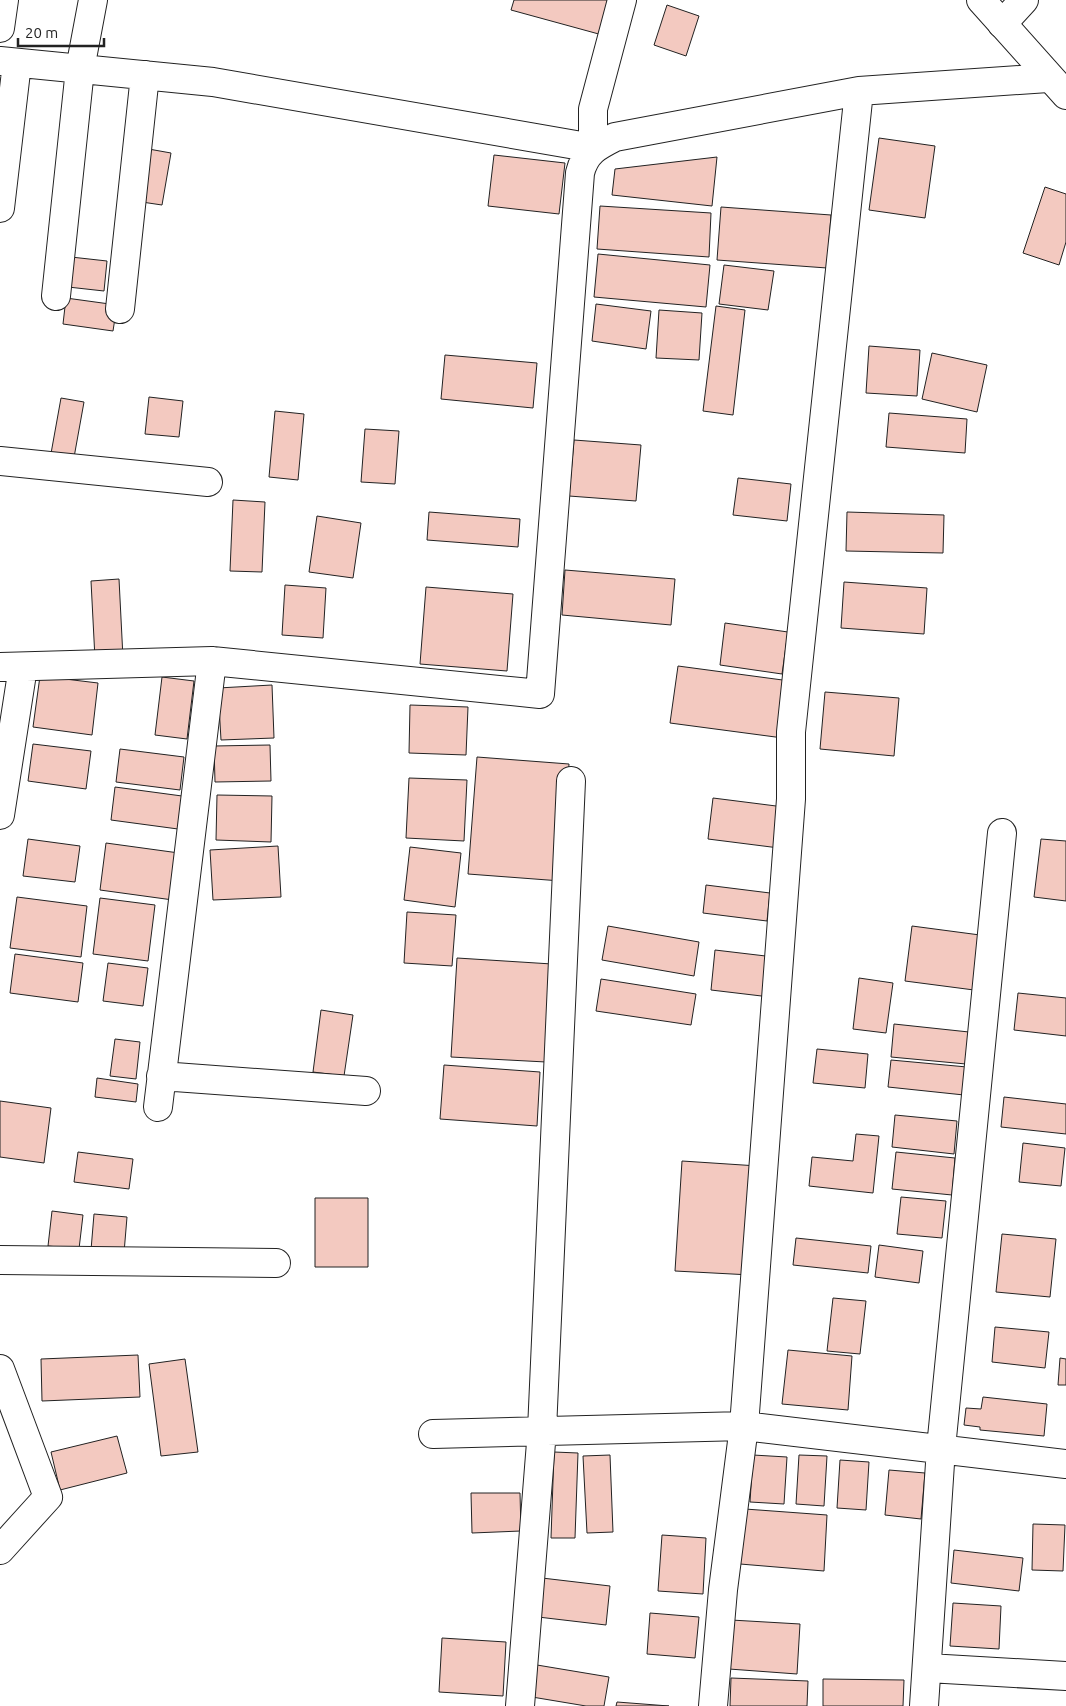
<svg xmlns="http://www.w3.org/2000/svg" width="1066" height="1706" font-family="Ubuntu,sans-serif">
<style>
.building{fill:#f3c9c0;stroke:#222}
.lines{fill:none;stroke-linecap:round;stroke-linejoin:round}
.minor-casing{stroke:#222;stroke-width:30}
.major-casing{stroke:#222;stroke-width:30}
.minor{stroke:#fff;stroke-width:28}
.major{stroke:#fff;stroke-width:28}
</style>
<rect width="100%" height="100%" fill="#fff"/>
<path class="building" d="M514 0H615L606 36 511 10Z
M667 5 699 16 686 56 654 45Z
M879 138 935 146 925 218 869 210Z
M143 148 171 153 162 205 135 201Z
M494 155 565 163 559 214 488 206Z
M717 157 712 206 612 195 615 169Z
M1045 187 1066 194V242L1059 265 1023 253Z
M600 206 711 213 709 257 597 249Z
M721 207 831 215 827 268 717 260Z
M598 254 710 265 706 307 594 297Z
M71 257 107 261 104 291 68 287Z
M724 265 774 271 768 310 719 304Z
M66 298 117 305 113 331 63 324Z
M596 304 651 311 646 349 592 341Z
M716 306 745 310 733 415 703 411Z
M659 310 702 313 699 360 656 358Z
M869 346 920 350 917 396 866 393Z
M932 353 987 365 977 412 922 399Z
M445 355 537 363 533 408 441 399Z
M149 397 183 401 179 437 145 434Z
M61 398 84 402 73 463 50 459Z
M275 411 304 414 298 480 269 477Z
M889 413 967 419 965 453 886 447Z
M365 429 399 431 395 484 361 482Z
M574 440 641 445 636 501 569 496Z
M738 478 791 484 787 521 733 515Z
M233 500 265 502 262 572 230 571Z
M429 512 520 519 518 547 427 540Z
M847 512 944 515 943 553 846 551Z
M317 516 361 523 353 578 309 572Z
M565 570 675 579 671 625 562 615Z
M119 579 123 658 95 659 91 581Z
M844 582 927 588 924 634 841 628Z
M285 585 326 588 323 638 282 635Z
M426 587 513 594 507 671 420 664Z
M725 623 788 632 782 674 720 665Z
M678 666 790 681 783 738 670 723Z
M40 676 98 683 92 735 33 727Z
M162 677 194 681 187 739 155 735Z
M272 685 274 738 221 740 218 688Z
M825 692 899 698 894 756 820 749Z
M410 705 468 707 466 755 409 753Z
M33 744 91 751 86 789 28 781Z
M270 745 271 781 215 782 214 746Z
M120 749 184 757 180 790 116 782Z
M477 757 569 764 561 881 468 874Z
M409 778 467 780 464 841 406 838Z
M115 787 182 796 178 829 111 820Z
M217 795 272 796 271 842 216 840Z
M713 798 784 807 779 848 708 839Z
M28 839 80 846 75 882 23 876Z
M1041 839 1066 841V901L1034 897Z
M106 843 179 853 173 900 100 890Z
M278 846 281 897 213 900 210 850Z
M410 847 461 853 455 907 404 900Z
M706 885 770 893 767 921 703 913Z
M17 897 87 906 81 957 10 948Z
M100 898 155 905 148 961 93 954Z
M407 912 456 915 452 966 404 963Z
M608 926 699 942 694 976 602 960Z
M912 926 980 935 974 990 905 981Z
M715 950 774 957 770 997 711 990Z
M15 954 83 963 78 1002 10 993Z
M457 958 552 964 546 1062 451 1057Z
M108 963 148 968 143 1006 103 1001Z
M859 978 893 983 886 1033 853 1029Z
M601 979 696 994 691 1025 596 1011Z
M1018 993 1066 998V1036L1014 1030Z
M321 1010 353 1015 344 1076 313 1072Z
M894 1024 969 1032 966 1064 891 1057Z
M115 1039 140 1042 136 1079 110 1076Z
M817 1049 868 1054 865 1088 813 1083Z
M891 1060 967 1067 964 1095 888 1087Z
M444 1065 540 1072 537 1126 440 1119Z
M97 1078 138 1084 136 1102 95 1097Z
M1004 1097 1066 1104V1134L1001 1127Z
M0 1101 51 1108 44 1163 0 1157Z
M895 1115 957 1121 954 1154 892 1147Z
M856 1134 879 1136 873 1193 809 1186 812 1157 853 1161Z
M1023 1143 1065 1148 1061 1186 1019 1182Z
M78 1152 133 1159 129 1189 74 1182Z
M896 1152 955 1158 952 1195 892 1189Z
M682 1161 758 1166 751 1275 675 1271Z
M901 1197 946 1201 942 1238 897 1234Z
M315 1198H368V1267H315Z
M52 1211 83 1215 79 1249 48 1246Z
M94 1214 127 1217 124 1253 91 1250Z
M1002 1234 1056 1239 1050 1297 996 1292Z
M796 1238 871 1246 868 1273 793 1265Z
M879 1245 923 1251 919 1283 875 1277Z
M833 1298 866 1301 860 1354 827 1351Z
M995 1327 1049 1332 1045 1368 992 1362Z
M788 1350 852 1356 848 1410 782 1404Z
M138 1355 140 1397 42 1401 41 1359Z
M1060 1358 1066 1359V1385H1058Z
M185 1359 198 1452 161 1456 149 1364Z
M983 1397 1047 1404 1044 1436 980 1430V1427L964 1425 966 1408 981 1409Z
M117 1436 127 1473 60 1490 51 1452Z
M554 1452 578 1453 575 1538H551Z
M610 1455 613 1532 587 1533 583 1456Z
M753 1455 787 1457 784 1504 750 1502Z
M799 1455 827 1456 824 1506 796 1504Z
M840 1460 869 1462 866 1510 837 1508Z
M889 1470 925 1473 921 1519 885 1515Z
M471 1493H520L521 1531 472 1533Z
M745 1509 827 1515 824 1571 740 1564Z
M1033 1524 1065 1525 1063 1571 1032 1570Z
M662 1535 706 1538 703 1594 658 1591Z
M954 1550 1023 1558 1019 1591 951 1583Z
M542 1578 610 1586 606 1625 538 1617Z
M953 1603 1001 1606 999 1649 950 1646Z
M650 1613 699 1617 695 1658 647 1654Z
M731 1620 800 1624 797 1674 729 1669Z
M442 1638 506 1642 503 1696 439 1692Z
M531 1664 609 1677 604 1706H586L526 1696Z
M731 1678 808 1681 807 1706H730Z
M823 1679 904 1680 903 1706H823Z
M617 1702 669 1706H616Z"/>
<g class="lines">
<g class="minor-casing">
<path id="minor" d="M1002 24 1024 0
M0 28 4 0
M0 61 213 82 593 148V109L622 0
M0 208 17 63
M56 296 80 69 93 0
M120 309 145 75
M0 461 208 482
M0 667 212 661 540 694 580 173C585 152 597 146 615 137L859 91 1048 78
M0 815 23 667
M161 1076 366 1091
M158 1107 212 661
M0 1260 276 1263
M0 1369 48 1497 0 1550
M433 1434 744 1426 1066 1464
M928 1668 1066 1676
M520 1706 542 1430 571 781
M713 1706 723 1590 744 1426 791 799V732L859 91
M924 1706 941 1448 1002 833"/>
</g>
<g class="major-casing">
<path id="major" d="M981 0 1066 95"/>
</g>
<use href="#minor" class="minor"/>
<use href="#major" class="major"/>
</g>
<path d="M18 38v8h86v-8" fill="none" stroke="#222222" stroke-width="2.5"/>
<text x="25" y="38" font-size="15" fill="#222222" stroke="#ffffff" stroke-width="4" paint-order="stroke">20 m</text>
</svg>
